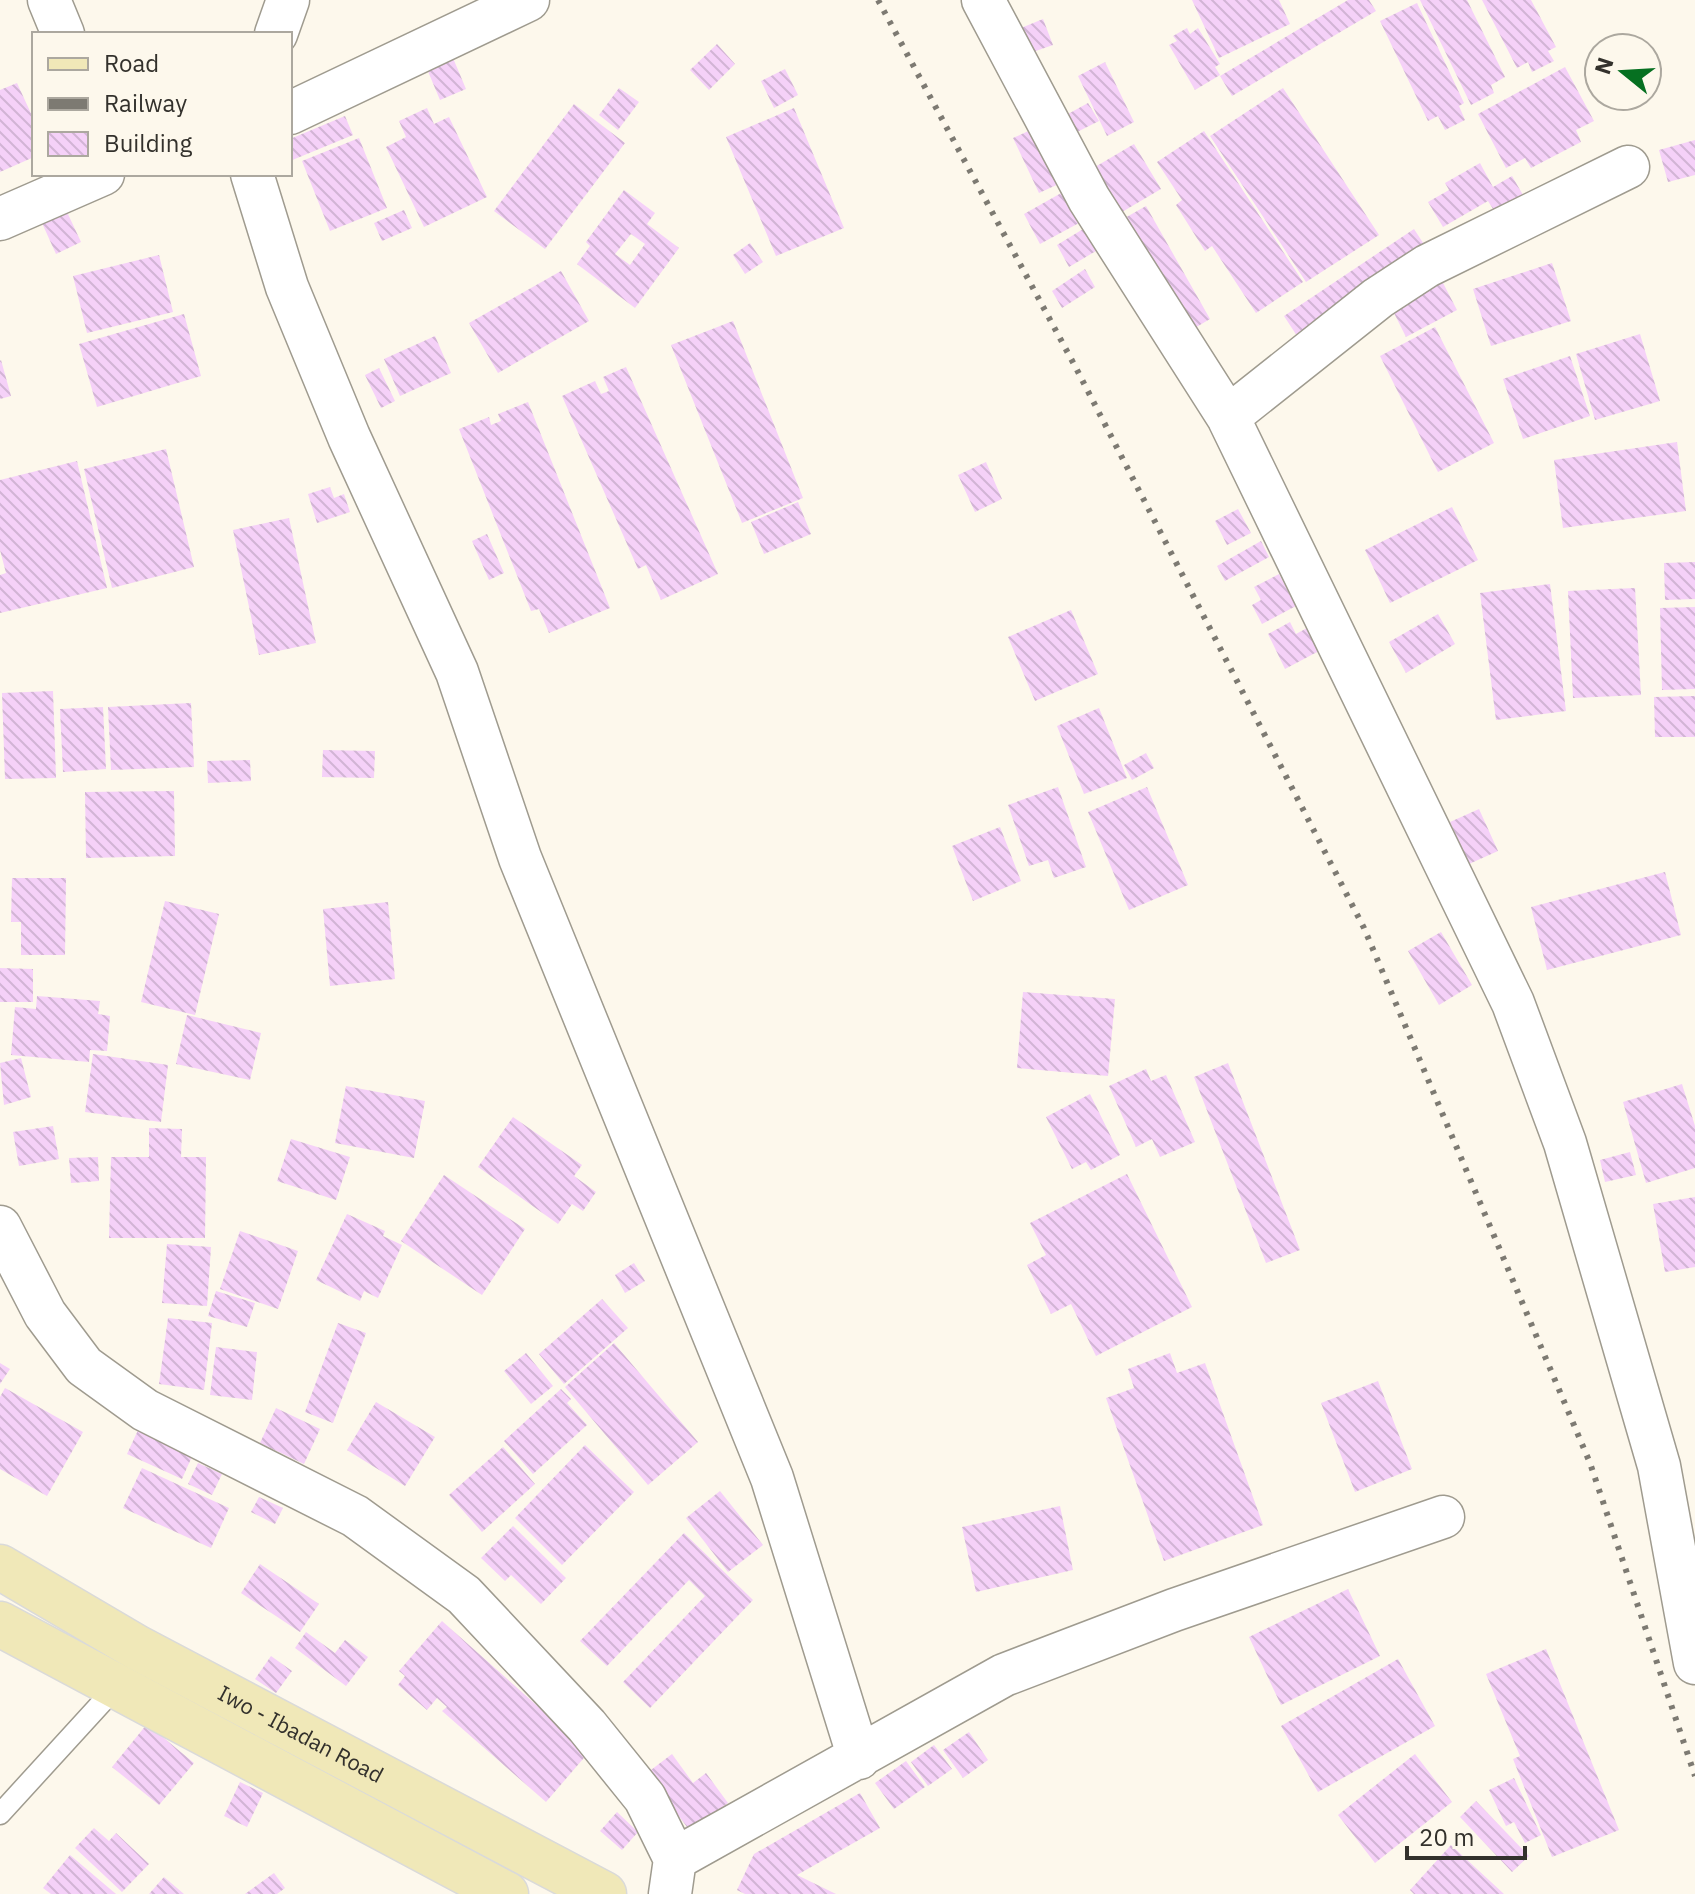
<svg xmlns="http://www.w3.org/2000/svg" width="1695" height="1894" font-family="'IBM Plex Sans',sans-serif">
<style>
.building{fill:url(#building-back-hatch);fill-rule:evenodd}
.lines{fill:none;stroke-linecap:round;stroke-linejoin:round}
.lane-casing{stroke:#9f9b8f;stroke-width:23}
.street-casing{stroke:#9f9b8f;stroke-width:45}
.primary-casing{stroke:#dadad9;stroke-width:47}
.lane{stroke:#fff;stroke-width:20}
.street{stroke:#fff;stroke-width:42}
.primary{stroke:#f0e8b8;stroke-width:44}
.rail{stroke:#7d7a72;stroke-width:6;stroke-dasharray:4 8;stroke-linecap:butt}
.labels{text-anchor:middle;stroke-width:7;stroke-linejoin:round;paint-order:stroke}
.street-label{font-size:22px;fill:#33312c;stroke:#fdf8ec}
</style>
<defs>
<pattern id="building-back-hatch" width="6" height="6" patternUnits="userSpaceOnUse" patternTransform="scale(2)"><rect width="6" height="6" fill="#f5d1f8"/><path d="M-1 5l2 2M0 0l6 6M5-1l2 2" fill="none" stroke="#d2b4d5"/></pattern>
</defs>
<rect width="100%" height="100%" fill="#fdf8ec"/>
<path class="building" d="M1192 0H1279L1290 24 1219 58Z
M1348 0H1369L1376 11 1232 96 1220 76Z
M1420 0H1467L1505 77 1491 85 1494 93 1471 105Z
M1482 0H1531L1556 47 1548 51 1554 61 1532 72 1528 62 1517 68Z
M1417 3 1464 103 1459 106 1465 120 1445 130 1438 116 1428 121 1380 21Z
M1043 19 1053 45 1030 53 1021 28Z
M1187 28 1190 34 1198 28 1220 64 1215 67 1220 75 1195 90 1169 45 1177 41 1173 36Z
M717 44 735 64 709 90 690 70Z
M453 58 466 89 440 100 427 69Z
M1105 62 1134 122 1107 136 1078 76Z
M1565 67 1594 121 1576 130 1581 142 1531 168 1525 158 1506 168 1478 114Z
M785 69 798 95 774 108 761 81Z
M17 83 34 120V157L0 172V90Z
M619 88 639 102 618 130 599 115Z
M1283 88 1379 235 1306 282 1210 136Z
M1088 103 1099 121 1077 132 1068 114Z
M574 104 625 143 545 249 494 211Z
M427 108 434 124 449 117 487 197 424 227 386 147 406 137 399 121Z
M794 108 844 228 776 256 726 137Z
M345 116 353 135 290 161V139Z
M1037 127 1063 182 1039 193 1013 138Z
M1204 131 1303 282 1256 313 1212 246 1205 251 1176 205 1182 200 1157 162Z
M359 138 387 208 330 231 302 161Z
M1695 140V175L1668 182 1659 150Z
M1134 144 1161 189 1122 212 1095 167Z
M1480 163 1493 187 1512 176 1523 195 1495 212 1488 201 1443 227 1428 202 1449 190 1445 183Z
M624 190 655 213 647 224 679 248 635 308 577 264 590 246 586 242ZM631 234 645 244 630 265 615 254Z
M1063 192 1079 223 1040 244 1024 214Z
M1146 206 1210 319 1188 332 1123 219Z
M404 210 412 228 382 241 374 223Z
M67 212 81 242 56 254 42 223Z
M1088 226 1101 248 1069 267 1057 245Z
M1414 229 1429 252 1299 339 1284 316Z
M750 243 763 262 745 274 733 255Z
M159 255 173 312 87 333 73 276Z
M1552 263 1571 321 1491 346 1473 289Z
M1085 269 1095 287 1062 308 1052 291Z
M561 271 589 321 498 373 469 323Z
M1442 281 1457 310 1406 337 1391 307Z
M184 314 201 376 97 407 79 344Z
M733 321 803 498 742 523 671 345Z
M1435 327 1494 443 1438 472 1380 356Z
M1640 334 1660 401 1595 420 1576 354Z
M435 336 451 373 400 396 384 359Z
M1570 356 1590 416 1523 439 1503 379Z
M1 360 11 396 0 399V361Z
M626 367 718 574 661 600 646 565 638 569 562 396 595 381 601 394 609 391 603 377Z
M379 368 395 401 381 408 365 375Z
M528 402 610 608 549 633 539 609 531 611 459 429 489 417 491 425 501 421 498 414Z
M1677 442 1686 511 1563 528 1554 460Z
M166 449 194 567 112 588 84 469Z
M77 461 107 588 0 613V575L6 573 0 550V480Z
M986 462 1002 499 975 512 958 475Z
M330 487 334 498 344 494 350 512 317 523 308 494Z
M798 502 811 534 764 554 751 522Z
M1452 507 1478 560 1390 603 1365 550Z
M1238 509 1251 533 1227 545 1215 521Z
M289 518 316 643 259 655 233 530Z
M487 534 504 573 489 580 472 541Z
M1261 541 1269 557 1225 581 1217 566Z
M1695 562V599L1665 600 1664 563Z
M1279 574 1296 606 1262 624 1252 605 1261 600 1254 587Z
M1550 584 1566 711 1496 720 1480 593Z
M1635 588 1641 695 1573 698 1568 591Z
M1695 607V689L1662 690 1660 608Z
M1071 610 1098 674 1035 701 1008 637Z
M1438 614 1455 644 1406 673 1389 642Z
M1290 622 1296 634 1307 628 1319 651 1285 669 1268 634Z
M53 691 56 778 5 779 2 693Z
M1695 696V737H1655L1654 697Z
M191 703 194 767 111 770 108 707Z
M103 707 106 769 63 772 60 709Z
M1099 708 1127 778 1084 794 1057 726Z
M323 750 375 751 374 778 322 777Z
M1146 753 1154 768 1132 780 1124 765Z
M250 760 251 781 208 783 207 761Z
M1058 787 1086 867 1054 878 1048 860 1029 866 1008 805Z
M1147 787 1188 885 1129 910 1088 812Z
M174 791 175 856 86 858 85 792Z
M1479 809 1498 851 1469 864 1450 822Z
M1000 827 1021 881 973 901 952 846Z
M1665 872 1681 935 1547 970 1531 907Z
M12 878H66L65 955H21V922H11Z
M165 901 219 914 195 1015 141 1002Z
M388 902 395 979 330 986 323 909Z
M1441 932 1472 985 1439 1005 1408 951Z
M0 968 33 969V1002H0Z
M1023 992 1115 999 1108 1076 1017 1068Z
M37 996 100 1001 98 1014 110 1016 107 1051 90 1050 89 1062 11 1055 15 1007 36 1009Z
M187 1015 261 1033 250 1080 176 1064Z
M93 1054 168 1065 161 1122 85 1112Z
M21 1058 31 1097 4 1105 0 1063Z
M1228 1063 1300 1250 1266 1263 1194 1077Z
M1146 1069 1151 1081 1166 1075 1195 1142 1160 1157 1152 1139 1136 1147 1109 1086Z
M1682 1084 1695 1126V1168L1646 1183 1623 1102Z
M346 1086 425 1101 414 1158 335 1143Z
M1090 1094 1120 1155 1091 1170 1086 1162 1072 1169 1046 1117Z
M513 1117 582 1165 574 1176 596 1192 583 1211 572 1204 558 1224 478 1167Z
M53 1126 59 1159 19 1166 13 1132Z
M149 1128 182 1129 181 1157H206L205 1238H109L111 1157H149Z
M291 1139 350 1157 336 1200 277 1181Z
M1630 1152 1636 1175 1605 1182 1600 1160Z
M98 1157 99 1181 71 1183 69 1158Z
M1127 1174 1192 1307 1096 1356 1071 1304 1051 1314 1027 1265 1046 1255 1030 1223Z
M444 1175 525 1229 482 1295 401 1241Z
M1695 1197V1267L1665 1272 1653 1204Z
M347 1214 385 1231 383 1236 402 1245 378 1298 364 1291 360 1301 316 1280Z
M240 1231 298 1251 278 1309 220 1289Z
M167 1244 211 1247 207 1306 162 1303Z
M634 1263 645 1281 625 1293 615 1275Z
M216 1291 255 1303 247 1327 208 1316Z
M602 1299 628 1328 564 1384 539 1354Z
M168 1318 212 1323 204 1390 159 1384Z
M338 1323 366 1333 333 1423 305 1412Z
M614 1343 698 1442 648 1485 565 1387Z
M216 1347 257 1352 252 1400 210 1395Z
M526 1353 553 1386 531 1404 504 1371Z
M1170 1353 1177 1373 1205 1363 1263 1525 1164 1561 1106 1398 1134 1388 1128 1369Z
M0 1363 10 1369 0 1384Z
M1378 1381 1412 1469 1355 1492 1321 1403Z
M5 1388 83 1432 47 1496 0 1469V1397Z
M561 1389 571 1399 567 1403 587 1425 533 1474 504 1441Z
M376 1402 435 1437 405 1486 347 1450Z
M276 1408 320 1429 304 1464 260 1443Z
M139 1428 194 1452 182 1479 127 1454Z
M585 1445 634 1492 562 1565 515 1518Z
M503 1447 535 1484 482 1532 449 1495Z
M198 1463 222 1474 212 1495 188 1484Z
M142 1468 229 1508 211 1548 123 1508Z
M720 1491 763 1545 728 1572 686 1518Z
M259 1497 283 1508 275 1524 251 1512Z
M1060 1506 1073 1570 976 1592 962 1527Z
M513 1526 566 1578 541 1604 511 1575 505 1581 481 1558Z
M684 1533 753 1600 650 1708 623 1682 705 1596 689 1580 607 1666 580 1641Z
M260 1564 319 1604 300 1632 241 1593Z
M1348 1589 1380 1656 1281 1705 1249 1637Z
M442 1621 589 1752 546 1802 442 1711 447 1707 437 1698 427 1710 398 1685 405 1676 399 1671Z
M306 1632 335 1653 345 1640 368 1657 346 1686 295 1648Z
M1546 1649 1619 1830 1552 1857 1513 1759 1520 1756 1486 1674Z
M271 1656 292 1671 276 1693 255 1679Z
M1398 1659 1435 1726 1318 1792 1281 1726Z
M147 1724 194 1763 159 1805 112 1767Z
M969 1732 988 1760 963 1778 943 1750Z
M934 1745 952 1769 928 1786 911 1762Z
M672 1754 693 1783 706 1773 728 1803 690 1831 647 1773Z
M1415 1754 1452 1802 1375 1863 1338 1815Z
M906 1761 925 1787 894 1809 875 1783Z
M1514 1778 1541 1835 1525 1843 1514 1822 1506 1826 1489 1790Z
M240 1782 263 1793 247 1827 224 1816Z
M860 1793 880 1828 797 1875 836 1894H745L737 1890 754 1854Z
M1476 1801 1529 1856 1512 1872 1460 1817Z
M617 1812 638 1832 622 1850 600 1831Z
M94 1828 109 1841 116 1833 149 1864 122 1892 75 1848Z
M1451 1845 1504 1894H1414L1410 1890Z
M70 1855 116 1894H51L43 1888Z
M274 1873 285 1888 277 1894H245Z
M164 1877 184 1894H149Z"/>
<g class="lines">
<g class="lane-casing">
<path id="lane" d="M0 1814 117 1686"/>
</g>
<g class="street-casing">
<path id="street" d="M49 0 63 34
M983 0 1089 199 1228 417 1513 1003 1565 1143 1659 1466 1695 1663
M276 34 288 0
M290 113 528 0
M252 174 287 287 349 437 457 672 520 858 772 1478 859 1758
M0 219 103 174
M1228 417 1378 298 1427 266 1628 167
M0 1227 45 1314 84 1366 145 1410 355 1516 464 1595 587 1726 645 1798 675 1859 670 1894
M675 1859 1004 1675 1174 1610 1443 1517"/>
</g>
<g class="primary-casing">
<g id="primary">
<path id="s1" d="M0 1567 136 1647 604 1894"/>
<path d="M0 1624 506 1894"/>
</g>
</g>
<use href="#lane" class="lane"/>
<use href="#street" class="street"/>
<use href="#primary" class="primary"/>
<path class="rail" d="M878 0 1076 368 1364 928 1590 1463 1695 1776"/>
</g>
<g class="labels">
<g class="street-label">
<text dy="8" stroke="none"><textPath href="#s1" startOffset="344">Iwo - Ibadan Road</textPath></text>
</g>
</g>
<rect x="32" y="32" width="260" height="144" fill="#fdf8ec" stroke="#aca89f" stroke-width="2"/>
<rect x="48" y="58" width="40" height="12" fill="#f0e8b8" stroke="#aca89f" stroke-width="2"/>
<text x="104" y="72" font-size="24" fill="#33312c">Road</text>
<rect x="48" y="98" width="40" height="12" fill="#7d7a72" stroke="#aca89f" stroke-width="2"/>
<text x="104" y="112" font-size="24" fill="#33312c">Railway</text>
<rect x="48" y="132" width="40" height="24" fill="url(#building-back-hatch)" stroke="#aca89f" stroke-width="2"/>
<text x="104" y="152" font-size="24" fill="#33312c">Building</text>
<g transform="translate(1623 72) rotate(288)"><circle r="38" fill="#fdf8ec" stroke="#aca89f" stroke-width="2"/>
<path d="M0-6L14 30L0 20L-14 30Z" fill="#067021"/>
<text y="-12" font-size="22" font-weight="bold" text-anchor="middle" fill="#33312c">N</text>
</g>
<path d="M1407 1846v12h118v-12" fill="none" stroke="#33312c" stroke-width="4"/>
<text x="1419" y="1846" font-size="24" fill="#33312c" stroke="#fdf8ec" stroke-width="6" paint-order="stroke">20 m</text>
</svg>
